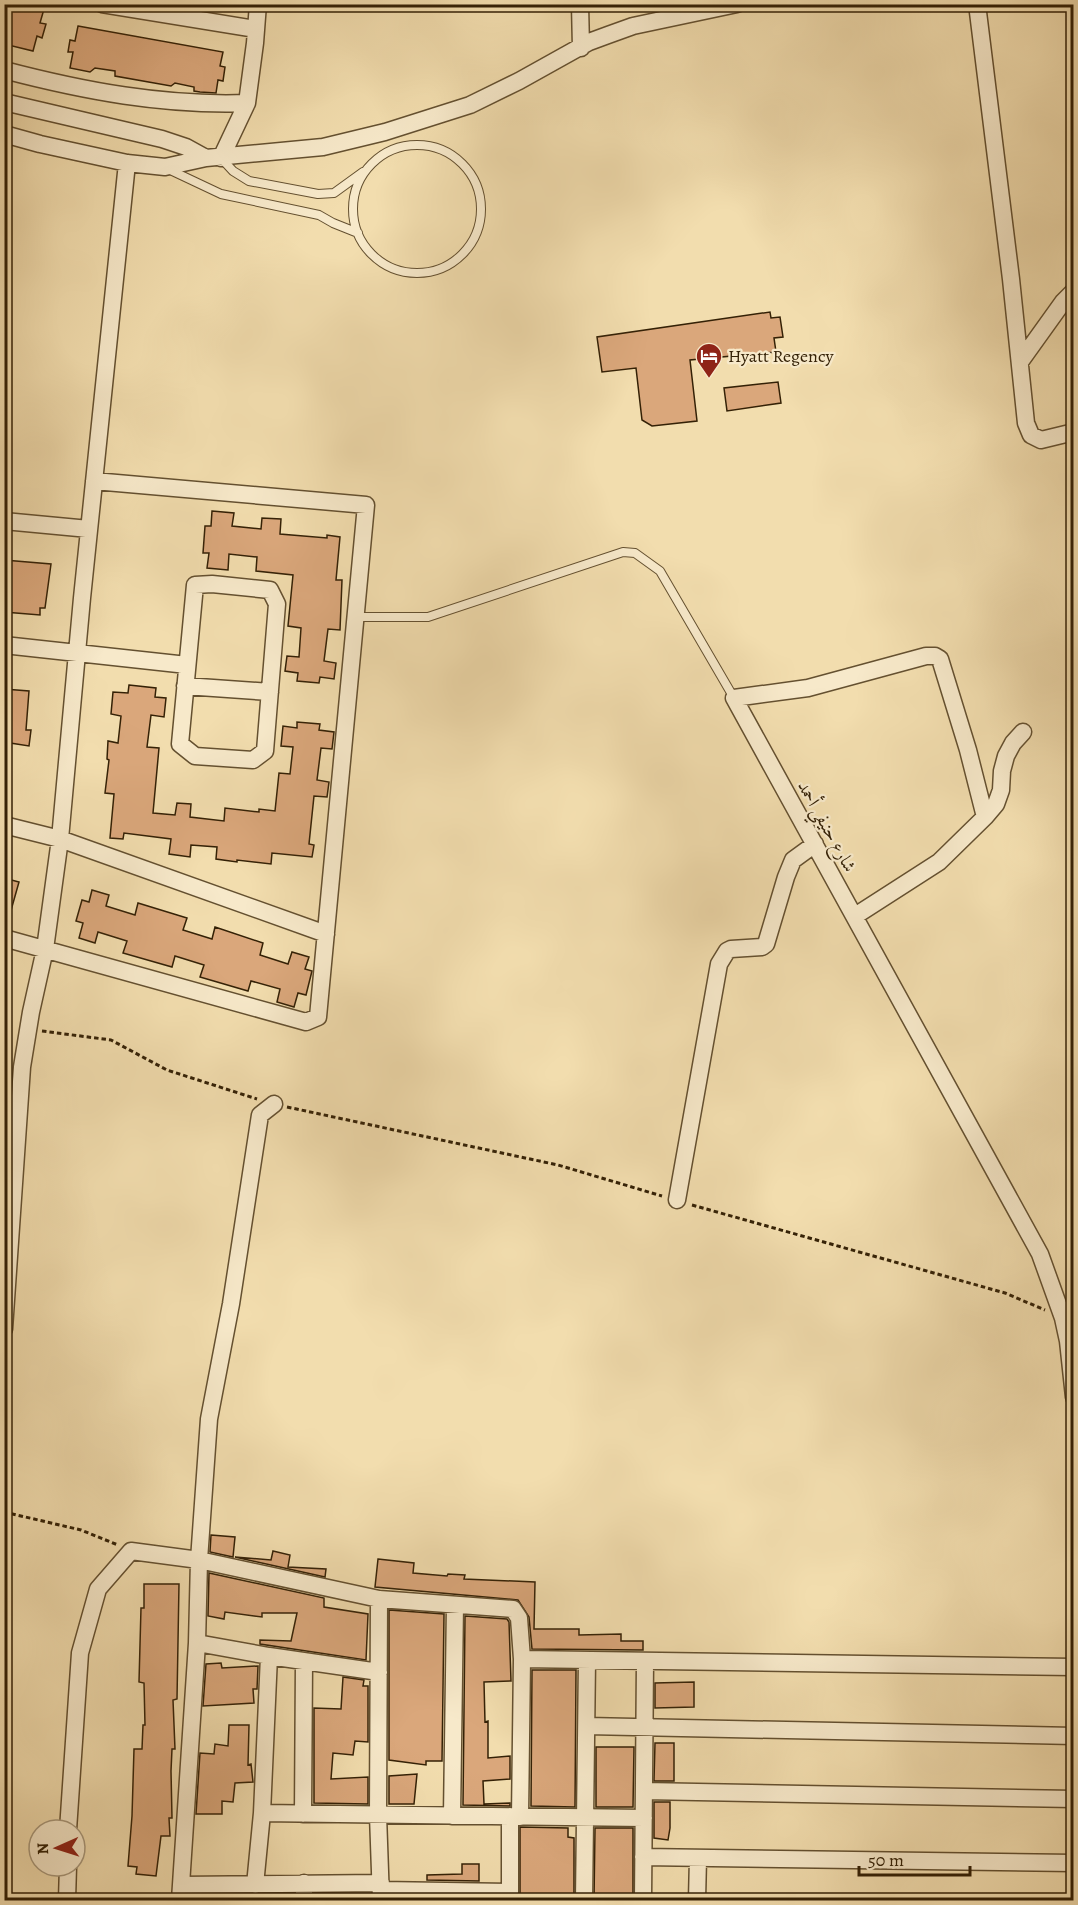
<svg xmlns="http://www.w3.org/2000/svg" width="1078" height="1905" font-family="Alegreya,Amiri,serif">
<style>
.building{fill:#daa77b;stroke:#342106;stroke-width:1.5}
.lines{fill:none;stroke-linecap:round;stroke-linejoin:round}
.service-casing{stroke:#645030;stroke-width:10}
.minor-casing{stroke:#645030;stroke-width:19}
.path{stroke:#342106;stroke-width:3;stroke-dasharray:4.5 3;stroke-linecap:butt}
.service{stroke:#f7e9ca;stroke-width:8}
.minor{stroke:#f7e9ca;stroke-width:16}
.labels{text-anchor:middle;stroke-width:4.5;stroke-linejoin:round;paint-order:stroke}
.poi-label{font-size:18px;fill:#342106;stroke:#f7e9ca;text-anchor:start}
.street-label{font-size:18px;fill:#342106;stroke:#f7e9ca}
</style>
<rect width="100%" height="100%" fill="#f2ddae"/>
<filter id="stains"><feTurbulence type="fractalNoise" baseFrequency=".00333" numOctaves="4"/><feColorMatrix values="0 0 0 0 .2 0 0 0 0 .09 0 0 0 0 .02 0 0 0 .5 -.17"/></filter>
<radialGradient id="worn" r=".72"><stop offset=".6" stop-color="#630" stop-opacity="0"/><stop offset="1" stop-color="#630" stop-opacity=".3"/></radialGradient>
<path class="building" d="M4 4H27L44 9 40 23 46 24 42 38 37 36 33 51 4 44Z
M78 26 223 52 220 66 225 67 223 81 218 80 216 93 200 92 194 91V87L175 83 171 86 115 76V71L95 68 90 72 70 68 73 52H68L70 40 75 41Z
M770 312 771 318 780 317 783 337 774 338 776 352 690 360 697 421 652 426 642 420 636 368 602 372 597 337Z
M778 382 781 403 727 411 724 388Z
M212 511 234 513 232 526 261 529 262 518 281 519 280 534 327 538V535L340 537 336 580H342L340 630 328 629 324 661 336 663 334 679 320 677 319 683 297 681 298 673 285 671 287 656 299 657 301 628 288 626 293 575 256 571 257 557 229 554 228 570 207 568 209 553H203L205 526H211Z
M4 560 51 564 45 608H40V615L4 612Z
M129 685 156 688 155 697 166 698 164 717 151 715 147 747 159 748 153 813 175 815 177 803 191 804 190 817 224 821 225 808 259 812V809L275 811 279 773 290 774 293 747 281 746 283 726 297 728V722L320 724 319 730 334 732 332 749 321 748 317 780 329 782 327 797 314 796 309 844 314 845 312 857 272 853 271 864 237 860V862L216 859 217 847 191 845 190 857 169 854 171 839 124 833 123 839 110 838 114 794 105 793 109 760 107 759 108 741 118 743 121 716 111 714 113 692 128 693Z
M4 689 29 691 26 730H31L29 746 4 742Z
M4 878 19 882 8 921H4Z
M92 890 109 895 106 906 135 915 138 903 187 918 183 930 212 939 215 927 263 943 260 955 288 964 292 952 309 957 305 969 312 971 306 995 298 993 294 1007 277 1002 280 989 251 981 248 991 200 977 204 965 175 956 172 967 123 953 127 941 98 932 95 943 79 938 83 923 76 921 82 900 89 902Z
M211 1535 235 1537 233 1557 210 1552Z
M273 1551 290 1555 288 1567 326 1569 325 1577 235 1557 271 1560Z
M378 1559 414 1563 413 1573 447 1576 448 1574 465 1575 464 1579 535 1582 534 1629H579V1635L621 1634V1641H643V1650L532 1649 529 1617 518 1600 375 1587Z
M209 1573 324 1598V1607L368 1614 366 1660 260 1644V1640L291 1641 297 1613H262V1617L225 1612 224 1619 208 1616Z
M144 1584H179L177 1699 173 1700 175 1749H172L171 1771 172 1818H169L170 1836H161L156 1876 136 1874 137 1867 128 1866 132 1816 134 1749H142L143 1725H145L144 1683 139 1682 141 1608H144Z
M389 1610 444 1614 442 1761H426V1765L389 1760Z
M465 1616 507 1619 509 1622 511 1681 484 1682 485 1722 488 1721V1758L510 1756V1779L483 1781 484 1804 510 1803V1806L463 1805Z
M221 1663 222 1668 258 1666 257 1689H253L254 1703 203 1706 206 1664Z
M532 1670H576L575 1807 531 1806Z
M343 1677 364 1680 363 1686H368V1742L355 1741 353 1755 333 1753 331 1779 368 1777V1804L314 1803V1708L341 1709Z
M694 1682V1707L655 1708V1683Z
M229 1725H249L248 1765 251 1764 253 1782 235 1783 233 1802 222 1801V1814H196L200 1753 214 1754 215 1744 228 1746Z
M655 1743H674V1781H654Z
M596 1747H634L633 1807H596Z
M417 1774 414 1804H389V1776Z
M654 1802H670V1828L668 1840 654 1838Z
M520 1827 568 1828V1837L574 1838V1900H520Z
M595 1828H633V1900H594Z
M462 1864H479V1881L427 1880V1875L462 1874Z"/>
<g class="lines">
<g class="service-casing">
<path id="service" d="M353 209a64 64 0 1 1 128 0a64 64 0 1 1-128 0Z
M221 158 233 171 249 181 318 194 334 193 363 172
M168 169 221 194 319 215 333 223 358 233
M355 617H428L623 552 635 553 660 571 734 698"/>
</g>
<g class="minor-casing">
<path id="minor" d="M102 4 256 29
M580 4 581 48
M977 4 1011 279 1026 423 1031 435 1041 440 1074 432
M4 70C84 91 164 106 247 103
M4 102 162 139 186 147 206 158
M4 134 40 144 127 163 165 167 206 158 323 147 385 132 470 105 519 81 589 42 608 35 633 26 737 4
M221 158 247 103 255 43 258 4
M1020 362 1063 302 1074 291
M4 521 89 529
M212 584 270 590 277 604 265 751 253 760 195 756 180 744 195 585Z
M4 645 187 665
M185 686 270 692
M985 817 968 750 940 659 935 656H926L808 688 734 698 1040 1254 1063 1318 1068 1341 1074 1397
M4 825 60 839 326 934
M855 916 939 862 985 817 996 804 1001 790 1002 771 1006 756 1013 743 1023 732
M4 938 306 1022 318 1017 366 505 94 481
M677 1200 719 964 727 951 731 949 762 947 766 944 786 877 793 860 815 844
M4 1329 22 1067 31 1012 45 949 60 839 82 598 127 163
M379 1599 378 1815 381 1900
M197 1643 269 1656 379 1672
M522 1659 1074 1667
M587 1726 1074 1736
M644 1791 1074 1799
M262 1813 644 1818
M303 1814 304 1661
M452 1816 455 1605
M68 1830 80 1653 98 1589 131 1551 199 1560 379 1599 513 1609 519 1618 522 1659 520 1817
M643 1857 1074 1863
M181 1885 381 1883
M255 1885 262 1813 269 1656
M381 1890 510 1892
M67 1900 68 1866
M180 1900 197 1643 199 1560 209 1419 231 1304 260 1115 274 1104
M304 1900V1883
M510 1900V1816
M584 1900 587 1660
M643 1900 645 1661
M697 1900 698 1858"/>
</g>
<path class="path" d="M42 1031 111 1040 167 1070 257 1099
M287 1107 558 1165 662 1196
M692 1205 1005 1293 1045 1310
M4 1512 81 1530 118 1545"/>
<use href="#service" class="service"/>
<use href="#minor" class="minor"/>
</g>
<defs>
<g id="hotel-pin" transform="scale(1.35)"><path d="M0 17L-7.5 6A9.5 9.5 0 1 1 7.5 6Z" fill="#8f2418" stroke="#f7e9ca"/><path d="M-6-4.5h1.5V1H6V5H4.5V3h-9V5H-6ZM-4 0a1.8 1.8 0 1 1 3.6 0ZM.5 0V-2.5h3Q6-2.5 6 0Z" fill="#fff"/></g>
</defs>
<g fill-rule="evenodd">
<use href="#hotel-pin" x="709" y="356"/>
</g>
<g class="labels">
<g class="poi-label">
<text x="728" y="362">Hyatt Regency</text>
</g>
<g class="street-label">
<text transform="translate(827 826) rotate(61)" y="6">شارع حنيفي أحمد</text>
</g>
</g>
<rect width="1078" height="1905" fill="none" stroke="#f2ddae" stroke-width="24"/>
<rect x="6" y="6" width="1066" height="1893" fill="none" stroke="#342106" stroke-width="3"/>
<rect x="12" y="12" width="1054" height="1881" fill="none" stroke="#342106" stroke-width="1.5"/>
<g transform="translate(57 1848) rotate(267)"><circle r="28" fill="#f7e9ca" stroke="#a9997c" stroke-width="1.5"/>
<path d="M0-4.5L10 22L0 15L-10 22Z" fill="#8f2418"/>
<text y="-9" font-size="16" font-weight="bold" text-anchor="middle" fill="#342106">N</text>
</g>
<path d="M859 1866v9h111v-9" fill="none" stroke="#342106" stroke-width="3"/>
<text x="868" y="1866" font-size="18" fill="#342106" stroke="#f7e9ca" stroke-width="4.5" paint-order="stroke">50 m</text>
<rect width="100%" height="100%" filter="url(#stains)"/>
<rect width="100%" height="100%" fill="url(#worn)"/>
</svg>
